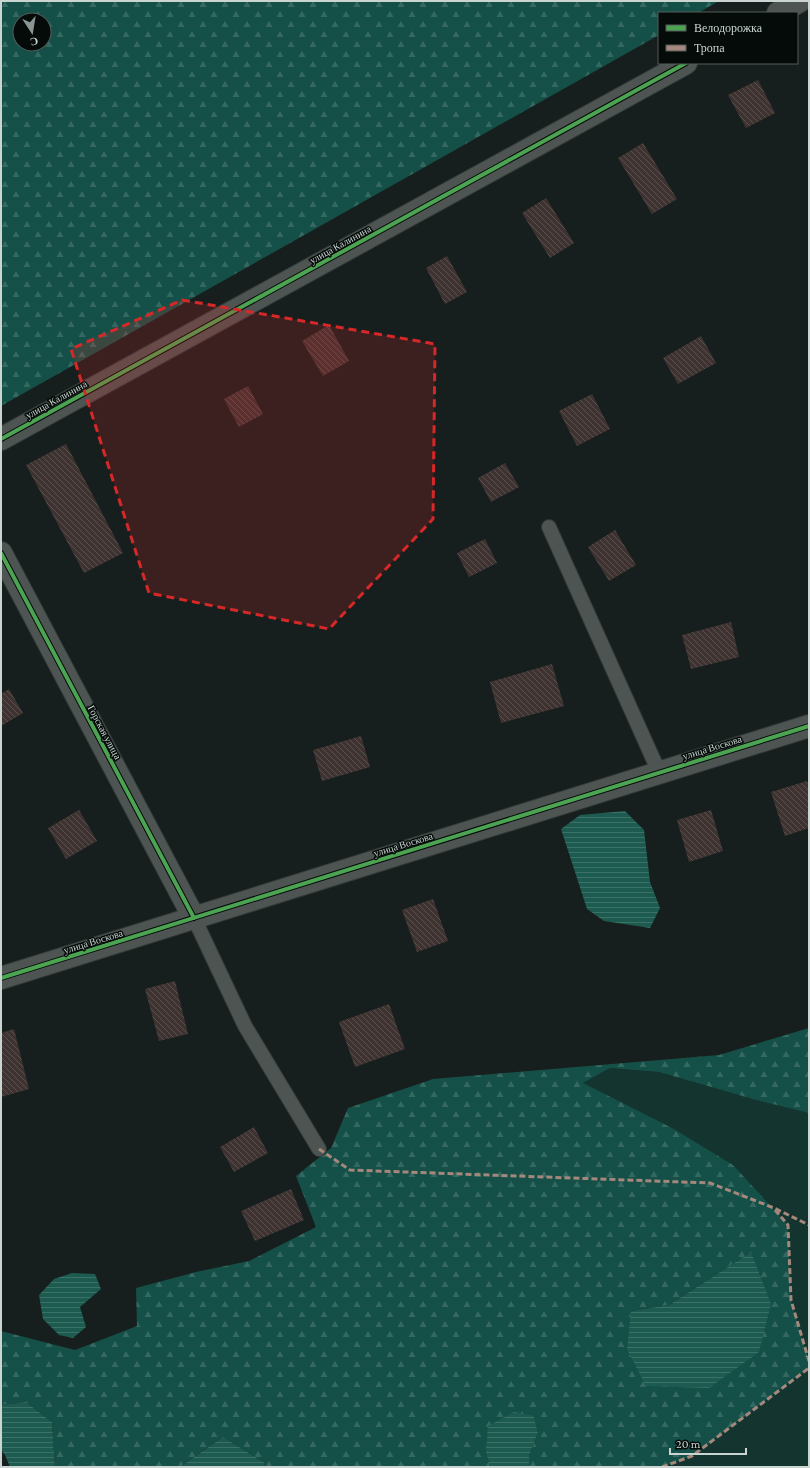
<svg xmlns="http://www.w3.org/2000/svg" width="810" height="1468" font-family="'Crimson Pro',serif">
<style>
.grass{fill:#14352f}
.forest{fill:url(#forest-firs);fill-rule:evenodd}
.water{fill:url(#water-rules)}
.building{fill:url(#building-back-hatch)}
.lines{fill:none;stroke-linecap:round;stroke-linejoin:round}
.service-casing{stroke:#323a38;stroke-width:16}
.minor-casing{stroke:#323a38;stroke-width:24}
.service{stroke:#4d5452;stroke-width:14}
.minor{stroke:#4d5452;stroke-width:22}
.quiet{stroke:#a5887d;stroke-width:3;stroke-dasharray:6 3;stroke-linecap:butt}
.cycleway-casing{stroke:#050b09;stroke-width:6}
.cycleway{stroke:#4ca352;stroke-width:4}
.marked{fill:#d62828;fill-opacity:0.2;stroke:#d62828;stroke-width:3;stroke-dasharray:8 5;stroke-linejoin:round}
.labels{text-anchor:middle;stroke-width:3;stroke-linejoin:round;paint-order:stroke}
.street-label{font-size:10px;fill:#cad5d2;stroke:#050b09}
</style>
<defs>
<pattern id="forest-firs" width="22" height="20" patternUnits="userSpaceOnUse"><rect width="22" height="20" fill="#145047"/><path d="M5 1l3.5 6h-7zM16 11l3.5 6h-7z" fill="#356861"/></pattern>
<pattern id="water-rules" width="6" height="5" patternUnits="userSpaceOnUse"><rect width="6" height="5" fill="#1d5a4f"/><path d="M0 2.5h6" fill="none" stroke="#3c7167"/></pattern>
<pattern id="building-back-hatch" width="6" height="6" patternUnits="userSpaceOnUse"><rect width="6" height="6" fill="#3f3332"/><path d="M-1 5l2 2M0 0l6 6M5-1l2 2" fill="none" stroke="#59504f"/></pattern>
</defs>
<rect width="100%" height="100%" fill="#161f1d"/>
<path class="grass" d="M610 1068 659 1072 756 1100 809 1113V1361L791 1300 788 1225 583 1083Z
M809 1368V1467H662L692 1456Z"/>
<path class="forest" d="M1 1H719L698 13H659V35L1 406ZM20 20H44V44H20Z
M809 1028V1113L756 1100 659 1072 610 1068 583 1083 672 1128 733 1165 788 1225 791 1300 809 1361V1368L692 1456 662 1467H529V1456L538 1433 534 1416 486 1453 490 1467H264L265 1463 223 1437 180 1467H55L52 1422 26 1402 1 1405V1331L75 1350 137 1326 136 1288 196 1272 249 1261 316 1227 296 1176 331 1148 348 1108 433 1079 719 1055ZM751 1252 646 1386 631 1311 669 1305Z"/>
<path class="water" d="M625 811 644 830 650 882 660 908 650 928 604 921 587 909 561 829 580 815Z
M751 1252 771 1304 759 1352 709 1388 646 1386 627 1349 631 1311 669 1305Z
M72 1273 95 1274 101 1289 80 1307 86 1327 73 1338 59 1335 43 1319 39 1295 54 1279Z
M26 1402 52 1422 55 1467H10L5 1455 1 1450V1405Z
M514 1412 534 1416 538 1433 529 1456V1467H490L486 1453 488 1426Z
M223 1437 265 1463 264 1467H180Z"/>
<path class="building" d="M758 80 775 113 746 128 728 95Z
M643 143 677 199 652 214 618 158Z
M546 198 574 243 550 258 522 213Z
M447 256 467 292 445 304 426 268Z
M329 325 349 361 323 376 302 341Z
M701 336 716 363 678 384 663 358Z
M248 386 263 414 239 427 224 399Z
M592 394 610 429 577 446 559 411Z
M66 444 123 553 84 573 26 465Z
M505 463 519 487 491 502 478 478Z
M615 530 636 565 609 581 588 547Z
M485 539 497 563 469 577 457 553Z
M731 622 739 657 691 669 682 635Z
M552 664 564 706 501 723 490 682Z
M9 689 23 713 1 726V694Z
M361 736 370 767 322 781 313 750Z
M807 781 809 787V828L785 836 771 792Z
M79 810 97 841 66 859 48 828Z
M711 810 723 851 689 862 677 820Z
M433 899 448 941 417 952 402 910Z
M175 981 188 1034 159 1041 145 989Z
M389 1004 405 1049 355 1067 339 1022Z
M14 1029 29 1089 1 1097V1033Z
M254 1127 268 1153 234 1172 220 1147Z
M291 1189 304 1220 255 1241 241 1211Z"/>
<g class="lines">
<g class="service-casing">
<path id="service" d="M549 527 659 772
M194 918 245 1026 319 1149"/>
</g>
<g class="minor-casing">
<path id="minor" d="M778 13 800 1
M1 439 686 63
M1 553 194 918
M1 978 809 726"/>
</g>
<use href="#service" class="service"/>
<use href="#minor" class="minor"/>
<path class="quiet" d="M319 1149 350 1170 710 1183 774 1208 809 1225
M775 1210 788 1225 791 1300 809 1361
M662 1467 692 1456 809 1368"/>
<g class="cycleway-casing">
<path id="cycleway" d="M1 439 686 63
M1 553 194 918
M1 978 809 726"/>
</g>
<use href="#cycleway" class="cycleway"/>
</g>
<path class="marked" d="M182 300 435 344 433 519 329 629 149 593 71 349Z"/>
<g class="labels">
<g class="street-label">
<text transform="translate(340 244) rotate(-29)" y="4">улица Калинина</text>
<text transform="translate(56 399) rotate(-29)" y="4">улица Калинина</text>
<text transform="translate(105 732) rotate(62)" y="4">Горская улица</text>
<text transform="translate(712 747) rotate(-17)" y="4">улица Воскова</text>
<text transform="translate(403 844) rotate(-17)" y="4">улица Воскова</text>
<text transform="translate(93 941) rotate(-17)" y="4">улица Воскова</text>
</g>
</g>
<rect width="810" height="1468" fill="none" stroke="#cad5d2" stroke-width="4"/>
<rect x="658" y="12" width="140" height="52" fill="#050b09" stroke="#545c59"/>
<rect x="666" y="25" width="20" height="6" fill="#4ca352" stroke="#545c59"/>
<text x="694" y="32" font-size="12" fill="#cad5d2">Велодорожка</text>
<rect x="666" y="45" width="20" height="6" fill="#a5887d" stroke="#545c59"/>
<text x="694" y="52" font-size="12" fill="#cad5d2">Тропа</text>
<g transform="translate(32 32) rotate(168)"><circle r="19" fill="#050b09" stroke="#545c59"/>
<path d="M0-3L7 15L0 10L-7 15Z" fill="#8b9593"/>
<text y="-6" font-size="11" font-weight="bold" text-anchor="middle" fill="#cad5d2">С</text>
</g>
<path d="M670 1448v6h76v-6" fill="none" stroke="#cad5d2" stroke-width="2"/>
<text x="676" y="1448" font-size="12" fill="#cad5d2" stroke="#050b09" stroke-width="3" paint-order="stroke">20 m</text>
</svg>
